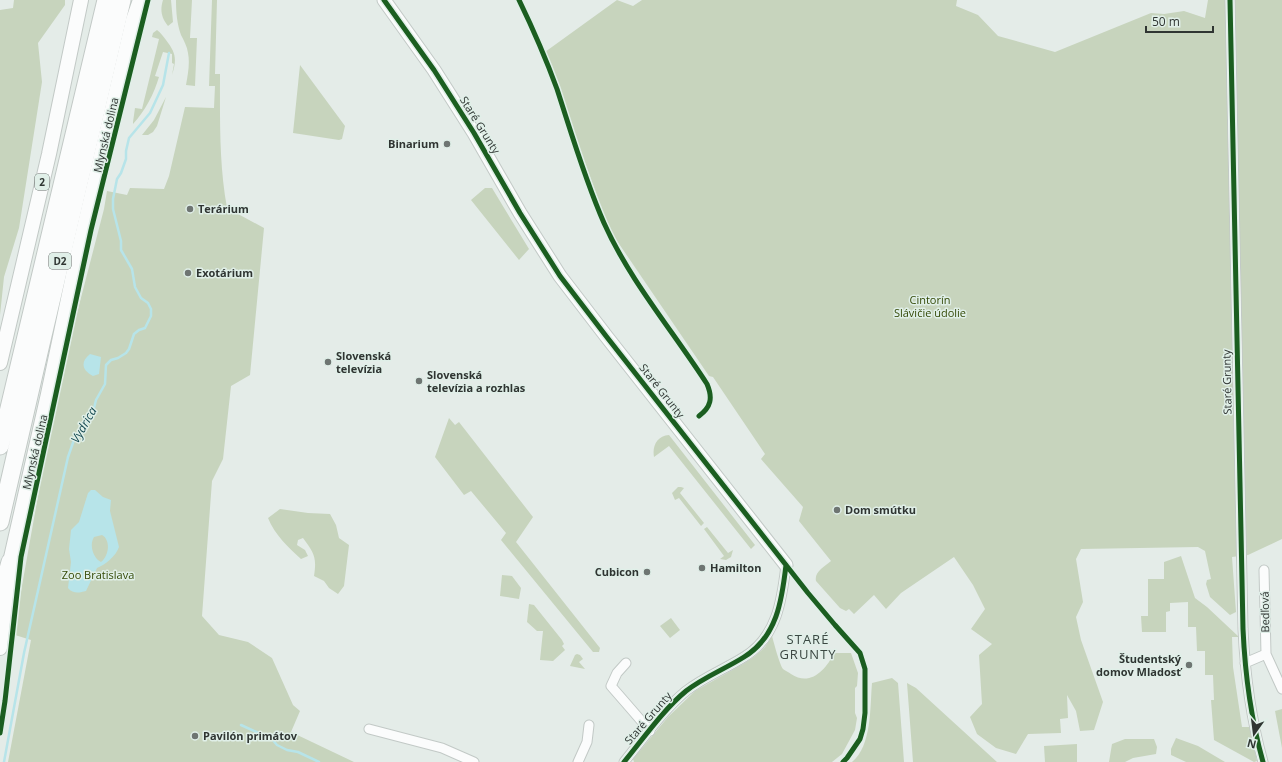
<svg xmlns="http://www.w3.org/2000/svg" width="1282" height="762" font-family="'Open Sans',sans-serif">
<style>
.green{fill:#c7d4bd}
.water{fill:#b7e4e9;fill-rule:evenodd}
.lines{fill:none;stroke-linecap:round;stroke-linejoin:round}
.stream{stroke:#b7e4e9;stroke-width:2.5}
.street-casing{stroke:#c2c9c6;stroke-width:11}
.secondary-casing{stroke:#c2c9c6;stroke-width:15}
.primary-casing{stroke:#c2c9c6;stroke-width:16}
.highway-casing{stroke:#c2c9c6;stroke-width:19}
.street{stroke:#fbfcfc;stroke-width:9}
.secondary{stroke:#fbfcfc;stroke-width:13}
.primary{stroke:#fbfcfc;stroke-width:14}
.highway{stroke:#fbfcfc;stroke-width:17}
.cycleway-casing{stroke:#e0efe8;stroke-width:8}
.cycleway{stroke:#1b5e20;stroke-width:5}
.poi-dot{fill:#6e7572;stroke:#e0efe8;stroke-width:1.5}
.labels{text-anchor:middle;stroke-width:3;stroke-linejoin:round;paint-order:stroke}
.shield{fill:#e0efe8;stroke:#646d69;stroke-width:1}
.shield-label{font-size:10px;font-weight:bold;fill:#2f3532}
.street-label{font-size:11px;fill:#2f3532;stroke:#e0efe8}
.poi-label{font-size:11px;font-weight:bold;fill:#2f3532;stroke:#e0efe8;text-anchor:start}
.park-label{font-size:11px;fill:#334906;stroke:#e0efe8}
.water-label{font-size:12px;font-style:italic;fill:#154a51;stroke:#e0efe8}
.quarter-label{font-size:13px;letter-spacing:1px;fill:#3c4843;stroke:#e0efe8}
</style>
<rect width="100%" height="100%" fill="#e4ece8"/>
<path class="green" d="M14 0H65V5L38 43 42 82 19 228 4 277 0 315V10L13 8Z
M163 0H171L173 22 168 26C161 17 160 10 163 0Z
M176 0H192L190 38H197L195 86 186 85C188 74 190 63 188 53 187 46 184 41 181 35 177 24 176 12 176 0Z
M212 0H217L215 74H220C220 119 219 164 227 208L264 228 250 375 231 386 223 459 212 481 202 616 219 635 248 642 272 658 293 705 300 711 291 732 354 762H8L31 640 15 635 20 597 41 479 76 317 104 209 107 191 127 195 130 188 164 189 169 176 185 107 214 108 215 86H209Z
M617 0 633 6 642 0H957L956 6 978 15 998 36 1055 52 1151 13 1164 14 1184 11 1205 18 1208 0H1282V539L1248 555 1232 557 1236 612 1230 615 1210 597 1206 584 1207 580 1211 579 1205 551 1198 547 1081 549 1076 559 1083 602 1076 617 1081 640 1103 702 1094 730 1080 731 1076 711 1067 695 1068 718 1060 719 1061 733 1028 734 1016 754 996 748 977 734 970 717 982 704 979 655 992 644 971 629 985 609 973 585 954 557 901 593 886 609 874 595 854 614 849 609 846 611 840 608 816 581C814 572 824 567 831 561L799 521 803 507 761 459 765 454 713 377 709 376 613 235 607 224 545 52Z
M157 30C161 33 163 36 166 40 176 53 177 59 172 75L174 64 172 63V54L163 52 155 76 159 77C154 94 145 111 133 124V122L135 108 142 109 159 39 152 37 153 33Z
M300 65 345 126 342 139 339 140 293 133Z
M166 97 157 126 153 132 148 135H142L154 120Z
M485 188H492L529 249 519 260 471 200Z
M449 418 455 425 459 422 533 517 516 542 600 648 599 652H593L501 540 506 533 471 491 464 495 435 457Z
M669 435 755 545 751 549 669 446 654 457C652 446 657 436 669 435Z
M678 487H681L684 488 680 493 704 523 701 526 679 498 675 500 672 493Z
M280 509 308 513 330 514 336 525 339 538 349 545 344 586 338 594 329 588 324 581 314 576C317 557 314 553 303 538L298 540 297 545 305 550 308 556 301 559C288 547 275 535 268 518Z
M707 527 728 553 733 550 731 557 726 560 720 559 724 556 704 529Z
M1181 556 1195 598 1207 607 1239 637H1232L1233 667 1242 727H1250L1257 761 1254 762 1214 740 1211 700H1214L1213 675H1205V651H1197L1196 627H1188V602L1170 603V611L1166 612V632H1142L1141 616H1148V579H1164V562Z
M502 575 512 576 521 588 519 599 500 596Z
M529 604 534 605 562 640 564 644 562 646 565 650 553 661 540 660 543 631H537L527 622Z
M671 618 680 630 670 638 660 626Z
M772 636C774 643 779 663 783 669 785 671 789 672 791 674 810 687 826 670 834 653H851L858 673 857 686 855 688V713L857 718 855 730 842 754 832 762H634L633 759 668 717 695 691 743 664 755 656 765 647Z
M577 654 580 655 583 659 579 662 585 669 570 666 575 655Z
M892 678 898 683 904 762H852C872 746 870 706 872 683Z
M907 683 916 688 997 762H913Z
M1282 709V748L1275 711Z
M1176 738 1198 746 1225 762H1186L1171 755V749Z
M1125 739H1154L1157 747 1156 754 1133 758 1125 762H1109L1112 744Z
M1077 744V762H1045L1044 746Z"/>
<path class="water" d="M90 354 101 357 99 374 93 376C82 370 80 362 90 354Z
M91 490H95L103 497 111 500 110 511 119 547C116 556 105 565 97 568L86 591C79 593 73 594 68 588L71 562 69 549 71 530 79 522 88 493ZM102 535C111 540 109 556 101 562 93 558 89 545 94 537Z"/>
<g class="lines">
<path class="stream" d="M241 725 272 739 277 745 287 750 298 752 319 762
M4 762 24 653 68 457 75 437 92 416 96 400 105 384 106 365 111 360 118 358 126 353 129 349 134 334 139 330 145 328 151 316V309L148 303 141 298 135 287 132 269 121 250V241L113 209V199L117 179 121 173 126 159V151L129 138 150 113 157 98 163 85 169 53"/>
<g class="street-casing">
<path id="street" d="M1230 0 1243 629C1245 674 1251 719 1263 762
M1266 654 1282 689
M626 663 617 673 611 686 631 709 650 731
M1245 663 1266 654 1264 570
M369 729 442 748 474 762
M578 762 587 742 589 725
M624 762C643 739 663 710 686 691 704 677 725 669 744 657 777 637 782 600 786 565"/>
</g>
<g class="secondary-casing">
<path id="secondary" d="M384 0 434 70 474 133 520 213 560 276 606 336 786 565"/>
</g>
<g class="primary-casing">
<path id="primary" d="M0 363 49 154 81 0
M0 648 10 562 48 394 75 266 133 20 140 0"/>
</g>
<g class="highway-casing">
<path id="highway" d="M0 446 106 0
M0 522 41 344 122 0
M0 598 10 562"/>
</g>
<use href="#street" class="street"/>
<use href="#secondary" class="secondary"/>
<use href="#primary" class="primary"/>
<use href="#highway" class="highway"/>
<g class="cycleway-casing">
<path id="cycleway" d="M384 0 434 70 474 133 520 213 560 276 606 336 808 593 835 625 860 653 865 669V713L863 729 860 739 847 758 843 762
M519 0C533 29 546 59 557 89 572 135 585 180 604 223 630 281 673 331 707 384 713 398 711 407 699 416
M1230 0 1243 629C1245 674 1251 719 1263 762
M0 733 5 701 21 557 91 230 148 0
M624 762C643 739 663 710 686 691 704 677 725 669 744 657 777 637 782 600 786 565"/>
</g>
<use href="#cycleway" class="cycleway"/>
</g>
<g class="poi-dot">
<circle cx="447" cy="144" r="4"/>
<circle cx="190" cy="209" r="4"/>
<circle cx="188" cy="273" r="4"/>
<circle cx="328" cy="362" r="4"/>
<circle cx="419" cy="381" r="4"/>
<circle cx="837" cy="510" r="4"/>
<circle cx="702" cy="568" r="4"/>
<circle cx="647" cy="572" r="4"/>
<circle cx="1189" cy="665" r="4"/>
<circle cx="195" cy="736" r="4"/>
</g>
<g class="labels">
<g class="shield">
<rect x="35" y="174" width="14" height="16" rx="3"/>
<rect x="49" y="253" width="22" height="16" rx="3"/>
</g>
<g class="shield-label">
<text x="42" y="186">2</text>
<text x="60" y="265">D2</text>
</g>
<g class="street-label">
<text transform="translate(480 125) rotate(58)" y="4">Staré Grunty</text>
<text transform="translate(106 135) rotate(-77)" y="4">Mlynská dolina</text>
<text transform="translate(1227 382) rotate(-91)" y="4">Staré Grunty</text>
<text transform="translate(662 391) rotate(52)" y="4">Staré Grunty</text>
<text transform="translate(35 452) rotate(-77)" y="4">Mlynská dolina</text>
<text transform="translate(1265 612) rotate(-91)" y="4">Bedľová</text>
<text transform="translate(648 718) rotate(-49)" y="4">Staré Grunty</text>
</g>
<g class="poi-label">
<text x="439" y="148" text-anchor="end">Binarium</text>
<text x="198" y="213">Terárium</text>
<text x="196" y="277">Exotárium</text>
<text x="336" y="360">Slovenská<tspan x="336" dy="13">televízia</tspan></text>
<text x="427" y="379">Slovenská<tspan x="427" dy="13">televízia a rozhlas</tspan></text>
<text x="845" y="514">Dom smútku</text>
<text x="710" y="572">Hamilton</text>
<text x="639" y="576" text-anchor="end">Cubicon</text>
<text x="1181" y="663" text-anchor="end">Študentský<tspan x="1181" dy="13">domov Mladosť</tspan></text>
<text x="203" y="740">Pavilón primátov</text>
</g>
<g class="park-label">
<text x="930" y="304">Cintorín<tspan x="930" dy="13">Slávičie údolie</tspan></text>
<text x="98" y="579">Zoo Bratislava</text>
</g>
<g class="water-label">
<text transform="translate(84 425) rotate(-60)" y="4">Vydrica</text>
</g>
<g class="quarter-label">
<text x="808" y="644">STARÉ<tspan x="808" dy="15">GRUNTY</tspan></text>
</g>
</g>
<g transform="translate(1254 734) rotate(194)" stroke="#e0efe8" stroke-width="3" paint-order="stroke">
<path d="M0-3L7 15L0 10L-7 15Z" fill="#2f3532"/>
<text y="-6" font-size="11" font-weight="bold" text-anchor="middle" fill="#2f3532">N</text>
</g>
<path d="M1146 26v6h67v-6" fill="none" stroke="#2f3532" stroke-width="2"/>
<text x="1152" y="26" font-size="12" fill="#2f3532" stroke="#e0efe8" stroke-width="3" paint-order="stroke">50 m</text>
</svg>
